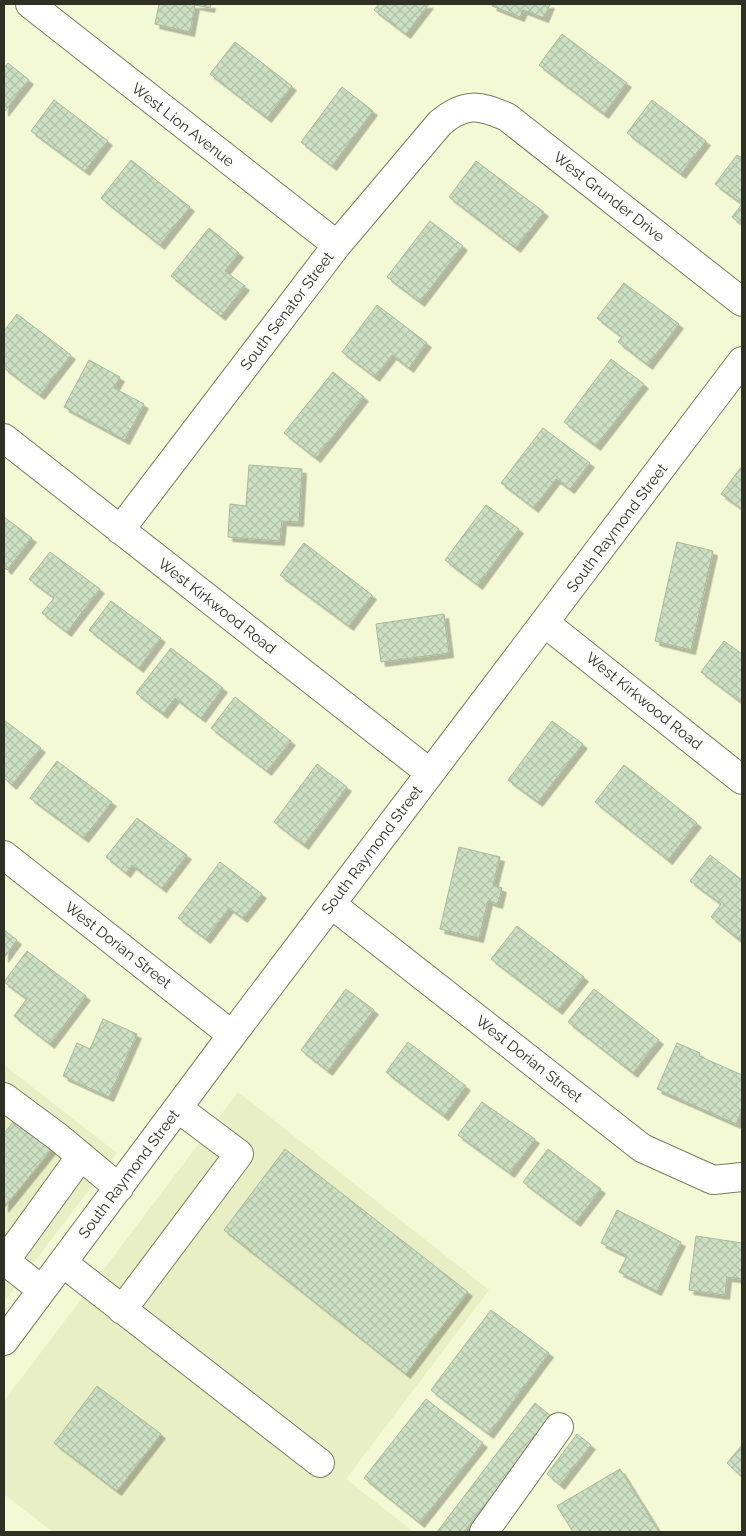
<svg xmlns="http://www.w3.org/2000/svg" width="746" height="1536" font-family="Raleway,sans-serif">
<style>
.built{fill:#e9efc4}
.building{fill:url(#building-cross-hatch);stroke:#a5b99c;filter:url(#shadow)}
.lines{fill:none;stroke-linecap:round;stroke-linejoin:round}
.minor-casing{stroke:#787c5c;stroke-width:30}
.minor{stroke:#fff;stroke-width:28}
.labels{text-anchor:middle;stroke-width:5;stroke-linejoin:round;paint-order:stroke}
.street-label{font-size:15px;fill:#2e3023;stroke:#fff}
</style>
<defs>
<pattern id="building-cross-hatch" width="8" height="8" patternUnits="userSpaceOnUse" patternTransform="scale(1.25)"><rect width="8" height="8" fill="#cce1c3"/><path d="M0 0l8 8M0 8l8-8" fill="none" stroke="#b0c1a7"/></pattern>
<filter id="shadow"><feDropShadow dx="4.5" dy="4.5" stdDeviation="0" flood-color="#0004"/></filter>
</defs>
<rect width="100%" height="100%" fill="#f3f8d5"/>
<path class="built" d="M4 1065 117 1153 4 1302Z
M238 1092 489 1290 346 1479 414 1532H53L4 1494V1401Z"/>
<path class="building" d="M159 4H211L210 8 195 5 190 32 155 24Z
M379 4H429L406 34 374 10Z
M493 4H550L544 18 523 10 520 17 492 6Z
M562 34 627 83 604 114 539 65Z
M235 42 292 86 267 118 210 74Z
M8 63 29 80 4 112V68Z
M342 87 373 111 332 166 301 142Z
M54 100 108 141 85 171 31 131Z
M652 100 706 141 681 174 627 133Z
M737 155 742 158V225L732 217 742 204 715 184Z
M131 160 190 207 160 245 101 198Z
M476 161 544 212 516 248 449 197Z
M430 221 463 246 420 302 387 277Z
M209 228 239 253 225 271 245 286 221 316 171 276Z
M624 283 679 324 648 365 618 342 622 337 597 318Z
M377 305 427 343 409 368 392 355 375 377 342 352Z
M17 314 71 355 40 395 4 368V331Z
M611 359 644 384 596 446 564 422Z
M89 360 120 377 114 388 144 404 125 440 64 407Z
M333 372 364 397 316 458 284 433Z
M543 428 590 463 570 489 556 479 534 508 501 483Z
M249 465 302 469 299 522 282 521 280 541 228 537 230 504 246 506Z
M742 466V509L721 494Z
M486 505 519 529 478 585 445 560Z
M4 517 32 538 7 570 4 567Z
M677 542 713 551 691 650 655 641Z
M304 543 372 595 349 626 280 575Z
M50 552 100 589 67 632 42 613 54 598 29 579Z
M111 601 161 638 139 668 89 630Z
M444 614 449 653 381 662 376 624Z
M724 641 742 654V703L701 672Z
M171 648 223 688 201 718 175 698 163 714 136 693Z
M235 697 291 741 267 771 211 728Z
M4 720 41 748 12 785 4 778Z
M552 721 583 744 538 802 508 780Z
M57 761 112 802 84 838 30 798Z
M317 764 347 787 304 845 274 822Z
M624 765 697 823 668 860 595 802Z
M137 818 187 855 162 888 132 865 126 873 106 857Z
M459 847 500 857 493 885 502 888 498 904 488 901 479 938 440 929Z
M710 855 742 880V933L738 939 711 917 721 904 690 881Z
M220 862 262 894 243 918 229 908 206 939 178 918Z
M517 926 584 977 558 1010 491 959Z
M4 930 17 940 4 958Z
M27 951 86 996 50 1044 14 1016 27 999 4 982Z
M346 989 374 1010 328 1071 301 1050Z
M594 989 659 1040 633 1073 568 1022Z
M103 1019 137 1034 109 1097 63 1076 77 1043 90 1049Z
M408 1042 466 1086 444 1116 386 1072Z
M677 1043 700 1053 699 1056 742 1075V1110L736 1124 657 1089Z
M482 1102 535 1139 510 1173 458 1135Z
M18 1115 55 1145 4 1208V1134Z
M285 1149 468 1292 406 1374 224 1230Z
M548 1149 601 1189 576 1222 523 1182Z
M617 1210 681 1242 657 1291 619 1272 627 1256 601 1243Z
M696 1236 742 1243V1279L727 1277 725 1295 689 1290Z
M491 1310 549 1353 489 1434 431 1390Z
M97 1386 161 1434 117 1491 54 1443Z
M426 1399 483 1443 420 1523 364 1478Z
M535 1403 552 1417 464 1532H437Z
M577 1434 591 1445 560 1485 547 1474Z
M742 1445V1477L727 1463Z
M620 1469 659 1532H573L557 1506Z"/>
<g class="lines">
<g class="minor-casing">
<path id="minor" d="M30 4 337 245
M4 438 430 773
M120 530 337 245 440 123C465 102 479 105 507 117L742 302
M545 623 742 780
M4 855 232 1035
M331 904 642 1148 713 1180 742 1177
M4 1097 58 1137 119 1188
M4 1260 42 1290
M5 1261 81 1156
M63 1263 320 1463
M122 1310 239 1154 179 1109
M4 1341 232 1035 742 361
M484 1532 559 1427"/>
</g>
<use href="#minor" class="minor"/>
</g>
<g class="labels">
<g class="street-label">
<text transform="translate(183 125) rotate(38)" y="5">West Lion Avenue</text>
<text transform="translate(609 197) rotate(38)" y="5">West Grunder Drive</text>
<text transform="translate(287 311) rotate(-53)" y="5">South Senator Street</text>
<text transform="translate(617 528) rotate(-53)" y="5">South Raymond Street</text>
<text transform="translate(217 606) rotate(38)" y="5">West Kirkwood Road</text>
<text transform="translate(644 701) rotate(39)" y="5">West Kirkwood Road</text>
<text transform="translate(372 850) rotate(-53)" y="5">South Raymond Street</text>
<text transform="translate(118 945) rotate(38)" y="5">West Dorian Street</text>
<text transform="translate(529 1059) rotate(38)" y="5">West Dorian Street</text>
<text transform="translate(129 1174) rotate(-53)" y="5">South Raymond Street</text>
</g>
</g>
<rect width="746" height="1536" fill="none" stroke="#2e3023" stroke-width="10"/>
</svg>
